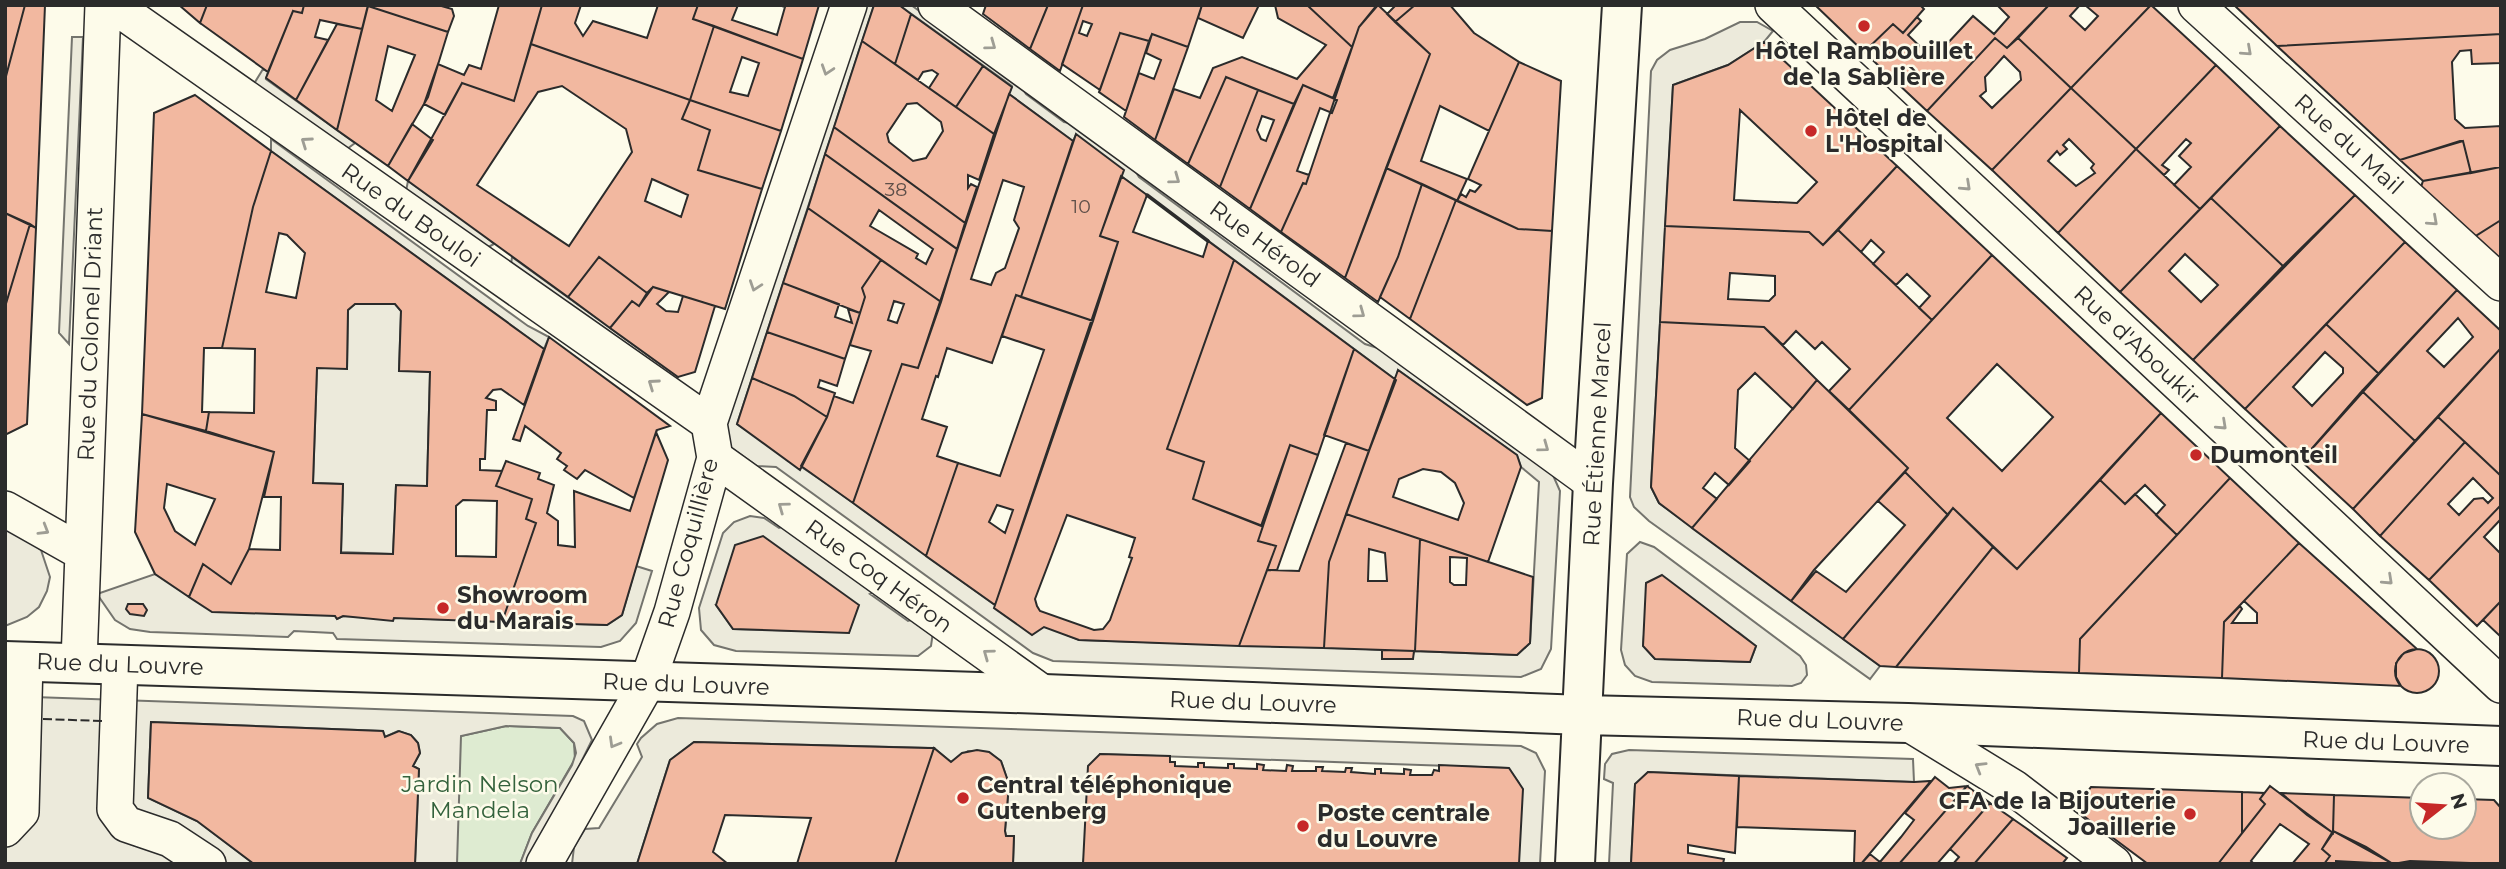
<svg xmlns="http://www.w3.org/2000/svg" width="2506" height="869" font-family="Montserrat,sans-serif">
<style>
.green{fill:#deebd1;stroke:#74746e;stroke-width:2}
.parking{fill:#eceadb;stroke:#74746e;stroke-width:2;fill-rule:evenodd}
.building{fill:#f2b8a0;stroke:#2b2b2b;stroke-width:2;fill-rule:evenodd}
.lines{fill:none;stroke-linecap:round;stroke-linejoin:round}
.street-casing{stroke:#2b2b2b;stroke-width:38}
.secondary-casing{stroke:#2b2b2b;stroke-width:42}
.street{stroke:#fdfbea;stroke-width:35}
.secondary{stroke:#fdfbea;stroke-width:38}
.fence{stroke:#2b2b2b;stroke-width:2;stroke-dasharray:9 3.5;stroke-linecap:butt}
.wall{stroke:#2b2b2b;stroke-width:3.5}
.oneway{stroke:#9e9d94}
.poi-dot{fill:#c62828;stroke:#fdfbea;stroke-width:2.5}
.labels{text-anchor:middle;stroke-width:5;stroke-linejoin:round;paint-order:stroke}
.number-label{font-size:19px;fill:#5d4e48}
.poi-label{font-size:23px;font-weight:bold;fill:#2b2b2b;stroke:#fdfbea;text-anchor:start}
.street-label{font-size:23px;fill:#2b2b2b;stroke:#fdfbea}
.park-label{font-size:23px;fill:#34623c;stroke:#fdfbea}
</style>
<rect width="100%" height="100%" fill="#fdfbea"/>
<path class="green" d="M506 726 560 728 574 743 575 759 532 833 520 864H415L419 769 413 766 419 750 416 740 403 732 461 736Z"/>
<path class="parking" d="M857 5H874L737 424 827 484 995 605 1079 640 1366 649 1382 650V659H1412L1414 651 1517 655 1530 643 1539 482 1521 467 1517 455 1398 370 1396 380 1121 176 1076 135 1073 141 1009 94 1012 86 899 5H911L1020 84 1026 94 1064 122 1075 124 1133 167 1139 177 1365 344 1384 350 1552 473 1560 491 1551 649 1541 669 1521 677 1053 661 1033 653 776 467 757 466 729 446 724 426Z
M1740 22H1757L1773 31 1764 42 1728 65 1673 85 1651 487 1659 503 1880 666 1870 679 1649 521 1634 507 1630 497 1651 71 1657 60 1670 50 1705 39Z
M72 37H83L69 344 59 333Z
M263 69 268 72 266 79 355 143 343 152 252 87Z
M271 139 528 326 549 337 544 349 271 151Z
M408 181 484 235 494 244 481 251 405 196Z
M512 257 678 377 674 384 510 273Z
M355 304H395L401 311 399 370 430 372 427 486H396L393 554 341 552 343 484 313 483 317 368H347L348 310Z
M750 516 764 518 779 528 791 524 882 589 870 594 908 621 921 617 933 632 931 646 918 656 736 651 714 645 701 630 699 608 723 533 734 522ZM716 605H858L849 632 733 629Z
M5 522 41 550 50 577 47 591 39 607 27 617 5 626Z
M1640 542 1654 547 1800 656 1806 665 1807 675 1801 683 1792 686 1652 682 1635 676 1625 665 1621 650 1627 554ZM1645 624 1738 632 1756 646 1750 662 1655 659 1643 646Z
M636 566 652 571 636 623 620 641 601 647 337 639 333 633 294 631 288 637 150 632 130 629 115 620 97 594 155 574 335 616 337 619 343 616 607 625 622 615Z
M5 696 573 716 584 721 592 740 531 864H520L532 833 572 765 576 753 574 743 560 728 506 726 461 736 457 864H415L419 769 413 766 420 753 418 743 411 735 398 731 385 737 383 731 151 722 148 798 197 821 254 864H5Z
M678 718 1521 746 1536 753 1545 771 1540 864H1519V783L1508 768 1100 754 1083 864H1013L1014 837 1006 836 1005 831 1009 785 1001 761 989 752 968 751 951 762 934 748 694 742 670 760 637 864H572L574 847 585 829 599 828 642 757 637 744 641 738 657 724Z
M1629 750 1913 759 1914 782 1648 772 1635 785 1631 864H1609L1613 783 1604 779 1605 764 1612 754Z"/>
<path class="building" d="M5 5H25L5 80Z
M25 5H45L36 228 5 213V80Z
M179 5H207L200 23Z
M207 5H304L302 13 293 11 268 72 200 23Z
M304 5H368L362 29 320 20 315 37 328 40 296 100 266 78 293 11 302 13Z
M438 5 452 9 454 16 448 32 368 6Z
M499 5H542L514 101 462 83 445 115 424 104 438 64 464 75 469 65 481 69Z
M542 5H581L575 23 583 36 593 21 647 38 658 5H698L693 19 714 26 690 100 531 44Z
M698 5H738L732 20 777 35 785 7 779 5H819L803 59 693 19Z
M874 5H899L911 14 895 64 862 41Z
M986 5H1048L1030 49 983 14Z
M1048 5H1083L1060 71 1030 49Z
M1083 5H1202L1188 47 1152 34 1149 41 1120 33 1100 90 1062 64ZM1083 21 1092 24 1087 36 1079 33Z
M1202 5H1259L1243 38 1198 18Z
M1275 5H1307L1352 47 1333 98 1303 85 1294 104 1226 77 1188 164 1155 140 1174 89 1200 98 1213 68 1242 57 1297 79 1326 45 1278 18Z
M1307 5H1377L1359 27 1352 47Z
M1378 5 1430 54 1345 278 1281 232 1303 183 1306 184 1359 27Z
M1415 5 1395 22 1387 14 1396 5Z
M1415 5H1450L1474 33 1519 62 1489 131 1440 106 1421 161 1467 179 1457 201 1386 168 1430 54 1395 22Z
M1815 5H1920L1924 9 1903 33 1893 24 1864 52Z
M1997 5H2049L2007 48 1995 38 1927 111 1864 52 1893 24 1903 33 1917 17 1921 21 1908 35 1933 59 1973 16 1994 34 2009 17Z
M2049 5H2080L2070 16 2085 30 2098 16 2085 5H2151L2071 88 2018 38Z
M2151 5 2216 65 2136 149 2071 88Z
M2234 5H2501V34L2277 46Z
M368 6 448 32 428 97 388 166 337 130ZM388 46 415 55 392 111 376 100Z
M911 14 983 66 956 107 929 88 938 74 932 70 923 72 918 80 895 64Z
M337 24 362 29 337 130 296 100Z
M714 26 803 59 781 131 690 100ZM742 57 759 63 748 96 730 92Z
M1120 33 1149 41 1126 111 1099 92Z
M1152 34 1188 47 1155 140 1124 117 1139 73 1154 79 1161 60 1146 53Z
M2501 34V63L2472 64 2471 50 2460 51 2452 62 2455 119 2465 128 2501 126V167L2471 173 2463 141 2400 160 2277 46Z
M1995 38 2007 48 2018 38 2071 88 1992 170 1927 111ZM2004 56 2020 72 2021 80 1992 108 1980 96 1986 91 1985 77Z
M862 41 994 134 979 180 968 175V188L971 184 977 187 965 223 834 127ZM917 103 941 122 943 131 926 158 913 161 889 142 887 134 907 104Z
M1764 42 1897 166 1823 245 1809 232 1665 226 1673 85 1728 65ZM1740 110 1817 182 1797 203 1734 200Z
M531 44 690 100 682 119 710 130 698 170 762 189 725 309 653 287 647 293 599 257 568 297 408 181 462 83 514 101ZM562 86 626 129 632 152 569 246 477 185 538 92ZM652 179 688 195 681 217 645 201Z
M1519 62 1561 81 1552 231 1518 229 1457 201 1461 194 1466 197 1470 190 1475 192 1481 185 1468 179Z
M2216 65 2280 126 2200 209 2174 185 2191 167 2179 156 2191 143 2186 139 2162 165 2169 170 2164 175 2136 149Z
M983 66 1012 87 994 134 956 107Z
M1226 77 1258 90 1220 187 1188 164Z
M1303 85 1337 100 1332 113 1320 108 1297 171 1309 175 1306 184 1303 183 1281 232 1250 209Z
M2071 88 2136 149 2058 233 1992 170ZM2069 139 2094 164 2091 168 2095 173 2076 186 2048 161 2057 151 2060 155 2067 149 2063 145Z
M1258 90 1294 104 1250 209 1220 187ZM1262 116 1274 120 1266 141 1261 139 1257 130Z
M1009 94 1073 141 1021 297 1016 295 992 363 947 348 938 377 936 376 922 419 947 427 937 456 958 463 926 556 853 503 902 364 918 368ZM1003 180 1024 187 1014 220 1019 228 1005 268 996 273 991 285 971 279Z
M195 95 271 151 253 207 222 348H204L202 412H209L206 431 142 414 154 113Z
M690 100 781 131 762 189 698 170 710 130 682 119Z
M412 124 433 140 408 181 388 166Z
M2280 126 2355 195 2283 266 2211 198Z
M834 127 965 223 957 249 825 154Z
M1076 134 1124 170 1100 236 1118 242 1093 321 1021 297Z
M2460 141H2463L2471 173 2423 181 2400 160Z
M2136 149 2200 209 2120 292 2058 233Z
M271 151 544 349 524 405 501 389 493 390 486 398 496 401V410H487L485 459H480V470L502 471 496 486 532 499 526 519 536 523 502 622 394 618 393 621 343 616 337 619 335 616 212 612 189 597 203 564 231 584 249 549 280 550 281 497H264L274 452 206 431 209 412 254 413 255 349 222 348 253 207ZM279 233 287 235 305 253 296 298 266 292ZM355 304H395L401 311 399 371 430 372 427 486 396 485 393 554 341 553 343 484 313 483 317 368 347 369 348 310ZM463 500 497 501 496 557 456 556V506Z
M825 154 957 249 941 302 808 208ZM879 210 933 249 926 264 916 258 918 254 870 226Z
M1897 166 1992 255 1932 320 1919 308 1930 296 1907 274 1896 285 1873 264 1884 252 1871 240 1861 252 1838 230Z
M2501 167V220L2471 239 2421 187 2423 181Z
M1386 168 1422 184 1398 257 1378 302 1345 278Z
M1121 176 1147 195 1133 232 1203 257 1208 241 1234 260 1167 449 1204 462 1193 499 1263 526 1258 541 1276 546 1239 646 1079 640 1044 627 1032 635 994 608 1118 242 1100 236ZM1067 515 1135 538 1129 557 1132 558 1110 620 1103 629 1094 630 1040 611 1037 606 1035 599Z
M1422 184 1456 200 1410 319 1380 297 1398 257Z
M2355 195 2405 242 2245 409 2193 360Z
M2211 198 2283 266 2193 360 2120 292ZM2185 254 2218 285 2201 302 2169 271Z
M1456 200 1518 229 1552 231 1542 398 1527 405 1410 319Z
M808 208 881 260 862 288 865 297 860 313 783 283Z
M5 213 30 224 5 307Z
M2501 220V269L2471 239Z
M30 224 36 228 27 424 5 435V307Z
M1665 226 1809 232 1823 245 1838 230 1932 320 1849 410 1829 391 1850 369 1822 342 1815 349 1796 331 1783 345 1764 327 1660 322ZM1730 273 1775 276V295L1769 301 1728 299Z
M2405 242 2457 290 2379 374 2326 324Z
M1992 255 2161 413 2017 569 1953 508 1948 515 1905 472 1908 468 1849 410ZM1997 364 2053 417 2002 471 1947 418Z
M599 257 647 293 639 306 632 301 610 328 568 297Z
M881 260 941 302 918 368 902 364 853 503 801 466 827 417 834 396 853 403 871 351 850 345 865 297 862 288ZM894 301 904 304 897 323 888 320Z
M1234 260 1354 349 1318 455 1290 445 1261 526 1193 499 1204 462 1167 449Z
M783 283 839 304 835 317 852 323 848 309 860 313 845 359 767 332Z
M653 287 669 292 657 304 666 311 678 312 683 296 715 306 695 372 678 377 610 328 632 301 639 306Z
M2457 290 2501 331V348L2415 441 2362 391ZM2458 318 2473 337 2444 367 2427 351Z
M1016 295 1093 321 995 605 926 556 958 463 1000 476 1044 350 1002 336ZM997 505 1013 510 1005 533 989 522Z
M1660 322 1764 327 1817 380 1793 409 1755 373 1738 390 1735 448 1750 461 1729 485 1715 473 1703 488 1717 499 1692 528 1659 503 1651 487Z
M2326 324 2379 374 2301 461 2245 409ZM2325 352 2343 368V373L2312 406 2293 387Z
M767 332 845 359 837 386 820 380 818 387 835 393 827 417 794 396 752 378Z
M549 337 670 426 657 430 634 498 585 470 577 479 564 470 567 466 557 459 561 453 525 426 520 441 513 439Z
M2501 348V476L2438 417Z
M1354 349 1396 380 1369 451 1324 435Z
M1398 370 1517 455 1521 467 1488 562 1346 514ZM1423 469 1441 472 1455 483 1464 503 1458 520 1393 497 1399 479Z
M752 378 794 396 827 417 800 470 737 424Z
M1817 380 1908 468 1814 570 1791 601 1692 528Z
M2362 391 2415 441 2353 509 2301 461Z
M2161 413 2230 478 2177 535 2156 515 2165 505 2145 485 2125 504 2100 480Z
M142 414 274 452 249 549 231 584 203 564 189 597 155 574 135 532ZM167 484 215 499 195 545 175 531 164 508Z
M2438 417 2465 442 2380 536 2353 509Z
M656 432 668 460 622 615 607 625 502 622 536 523 526 519 532 499 496 486 506 461 540 473 538 479 554 485 547 513 558 521V545L575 547 574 491 630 511Z
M2465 442 2501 476V505L2429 580 2380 536ZM2473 478 2493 498 2488 503 2483 498 2474 499 2459 515 2448 504Z
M1346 443 1369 451 1329 562 1324 648 1239 646 1267 570 1299 571Z
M1290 445 1318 455 1277 570H1267L1276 546 1258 541Z
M1905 472 1948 515 1843 639 1791 601 1816 571 1846 592 1905 525 1878 501Z
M2230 478 2299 543 2224 622 2222 678 2079 673 2080 639Z
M2100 480 2125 504 2135 494 2177 535 2080 639 2079 673 1896 667 1993 547 2017 569Z
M2501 505V519L2484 537 2501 554V601L2477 626 2429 580Z
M1953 508 1993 547 1896 667 1880 666 1843 639Z
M1346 514 1420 539 1415 651 1324 648 1329 562ZM1369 549 1385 553 1387 581H1368Z
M763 536 859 605 849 633 733 629 716 605 735 545Z
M1420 539 1533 577 1530 643 1517 655 1415 651ZM1450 557 1467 558 1466 585H1454L1450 582Z
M2299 543 2417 649 2404 653 2396 663V677L2401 686 2222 678 2224 622 2240 606 2242 609 2232 623H2257V613L2244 601Z
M1662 575 1756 646 1750 662 1655 659 1643 646 1646 583Z
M2501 601V637L2483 620Z
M128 604H143L147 610 144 616 130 614 126 609Z
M2395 671a22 22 0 1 1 44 0a22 22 0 1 1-44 0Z
M1382 650 1414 651 1413 659H1382Z
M151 722 383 731 385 737 399 731 411 735 418 743 420 753 413 766 419 769 415 864H254L197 821 148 798Z
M694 742 928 748H934L895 864H797L811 818 725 815 713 852 728 864H637L670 760Z
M934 748 951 762 962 753 977 750 989 752 1001 761 1009 784 1005 831 1006 836H1014L1013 864H895Z
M1100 754 1170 756V762H1175V766L1198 767V763H1204V767L1228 768V764H1234V768L1257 769V764L1264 765 1263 770 1286 771 1287 765 1293 766 1292 771H1316V767H1323L1322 771 1345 772 1346 768H1352L1351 772 1375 774V769H1381V773L1404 774V769L1411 770 1410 775H1432L1434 770 1439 771V765L1509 768 1523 789 1519 864H1083L1088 766Z
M1648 772 1739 776 1735 853 1688 845V853L1724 859 1723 864H1631L1635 784Z
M1739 776 1914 782 1931 781 1861 864H1854L1855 831 1737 827Z
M1935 777 1949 788 1967 786 1899 864H1861L1870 854 1880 862 1901 837 1914 820 1905 813Z
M1967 786 1990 803 1950 849 1937 864H1899Z
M2270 786 2333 833 2322 849 2330 856 2324 864H2292L2309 844 2280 824 2251 861 2254 864H2218L2265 804 2260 799Z
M2091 787 2242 792V833L2218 864H2148L2081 814 2082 798Z
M2242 792 2264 793 2260 799 2265 804 2242 833Z
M2281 793 2334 795 2333 833 2307 815Z
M2334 795 2422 798V827H2464V799L2494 800 2501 808V864L2410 861 2393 864 2333 831Z
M1990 803 2013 819 1974 864H1953L1959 857 1950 849Z
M2013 819 2026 828 2067 858 2062 864H1974Z
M2333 831 2366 847 2393 864 2336 861V864H2324L2330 856 2322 849Z"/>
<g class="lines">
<g class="street-casing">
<path id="street" d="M113 5 709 423
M936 5 1593 483
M1773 5 2501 685
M2196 5 2501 283
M715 458 1044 694
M5 509 83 553
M79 662 103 5
M120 664 115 809 126 824 170 839 208 864
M1908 723 2014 788 2114 864
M5 829 21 812 25 661
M544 864 647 683 672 612 715 458 709 423 849 5"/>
</g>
<g class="secondary-casing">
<path id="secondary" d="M5 661 1044 694 1583 715 1908 723 2501 746
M1575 864 1593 483 1622 5"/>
</g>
<use href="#street" class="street"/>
<use href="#secondary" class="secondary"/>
<path class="fence" d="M43 719 103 721"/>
<path class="wall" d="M1147 195 1208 241"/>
</g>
<defs><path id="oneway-chevron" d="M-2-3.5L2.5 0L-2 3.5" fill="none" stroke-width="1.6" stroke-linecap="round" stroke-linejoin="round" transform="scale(1.75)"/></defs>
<g class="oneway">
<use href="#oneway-chevron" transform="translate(991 45) rotate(36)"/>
<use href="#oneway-chevron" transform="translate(2247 51) rotate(42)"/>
<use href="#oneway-chevron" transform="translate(827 70) rotate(108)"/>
<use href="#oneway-chevron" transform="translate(306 142) rotate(-145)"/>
<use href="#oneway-chevron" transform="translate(1175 179) rotate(36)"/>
<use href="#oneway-chevron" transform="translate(1966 186) rotate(43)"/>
<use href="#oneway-chevron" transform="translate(2433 221) rotate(42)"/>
<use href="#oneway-chevron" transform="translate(755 286) rotate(109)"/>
<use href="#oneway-chevron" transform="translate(1360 313) rotate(36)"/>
<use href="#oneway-chevron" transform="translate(653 384) rotate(-145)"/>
<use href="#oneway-chevron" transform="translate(2222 425) rotate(43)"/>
<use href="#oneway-chevron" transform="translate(1544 447) rotate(36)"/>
<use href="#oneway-chevron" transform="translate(783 507) rotate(-144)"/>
<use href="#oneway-chevron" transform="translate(44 530) rotate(31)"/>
<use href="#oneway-chevron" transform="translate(2388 580) rotate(43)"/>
<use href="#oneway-chevron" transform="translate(988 654) rotate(-144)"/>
<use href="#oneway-chevron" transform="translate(614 743) rotate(120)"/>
<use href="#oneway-chevron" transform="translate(1980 767) rotate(-149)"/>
</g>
<g class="poi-dot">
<circle cx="1864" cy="26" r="7"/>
<circle cx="1811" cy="131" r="7"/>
<circle cx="2196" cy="455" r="7"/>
<circle cx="443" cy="608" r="7"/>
<circle cx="963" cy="798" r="7"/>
<circle cx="2190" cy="814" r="7"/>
<circle cx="1303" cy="826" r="7"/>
</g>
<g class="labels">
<g class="number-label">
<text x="896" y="196">38</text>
<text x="1081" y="213">10</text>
</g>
<g class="poi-label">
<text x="1864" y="59" text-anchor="middle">Hôtel Rambouillet<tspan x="1864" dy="26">de la Sablière</tspan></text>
<text x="1825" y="126">Hôtel de<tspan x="1825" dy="26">L'Hospital</tspan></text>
<text x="2210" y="463">Dumonteil</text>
<text x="457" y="603">Showroom<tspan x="457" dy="26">du Marais</tspan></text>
<text x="977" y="793">Central téléphonique<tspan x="977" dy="26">Gutenberg</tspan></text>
<text x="2176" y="809" text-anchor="end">CFA de la Bijouterie<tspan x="2176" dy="26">Joaillerie</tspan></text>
<text x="1317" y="821">Poste centrale<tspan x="1317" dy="26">du Louvre</tspan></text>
</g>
<g class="street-label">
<text transform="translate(2349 144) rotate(42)" y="8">Rue du Mail</text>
<text transform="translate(411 215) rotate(35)" y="8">Rue du Bouloi</text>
<text transform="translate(1265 244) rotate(36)" y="8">Rue Hérold</text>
<text transform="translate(90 334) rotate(-88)" y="8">Rue du Colonel Driant</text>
<text transform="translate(2137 345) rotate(43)" y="8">Rue d'Aboukir</text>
<text transform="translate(1597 434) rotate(-87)" y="8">Rue Étienne Marcel</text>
<text transform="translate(688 543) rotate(-75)" y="8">Rue Coquillière</text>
<text transform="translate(879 576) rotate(36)" y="8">Rue Coq Héron</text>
<text transform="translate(120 664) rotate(2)" y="8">Rue du Louvre</text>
<text transform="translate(686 684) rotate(2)" y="8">Rue du Louvre</text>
<text transform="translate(1253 702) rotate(2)" y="8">Rue du Louvre</text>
<text transform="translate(1820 720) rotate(2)" y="8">Rue du Louvre</text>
<text transform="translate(2386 742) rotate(2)" y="8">Rue du Louvre</text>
</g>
<g class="park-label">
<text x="480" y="792">Jardin Nelson<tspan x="480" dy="26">Mandela</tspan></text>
</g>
</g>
<rect width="2506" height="869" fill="none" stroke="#2b2b2b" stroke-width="14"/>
<g transform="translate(2443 806) rotate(73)"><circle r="33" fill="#fdfbea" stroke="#a9a89e" stroke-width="2"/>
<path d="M0-5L12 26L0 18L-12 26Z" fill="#c62828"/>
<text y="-10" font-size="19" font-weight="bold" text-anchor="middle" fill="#2b2b2b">N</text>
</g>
</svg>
